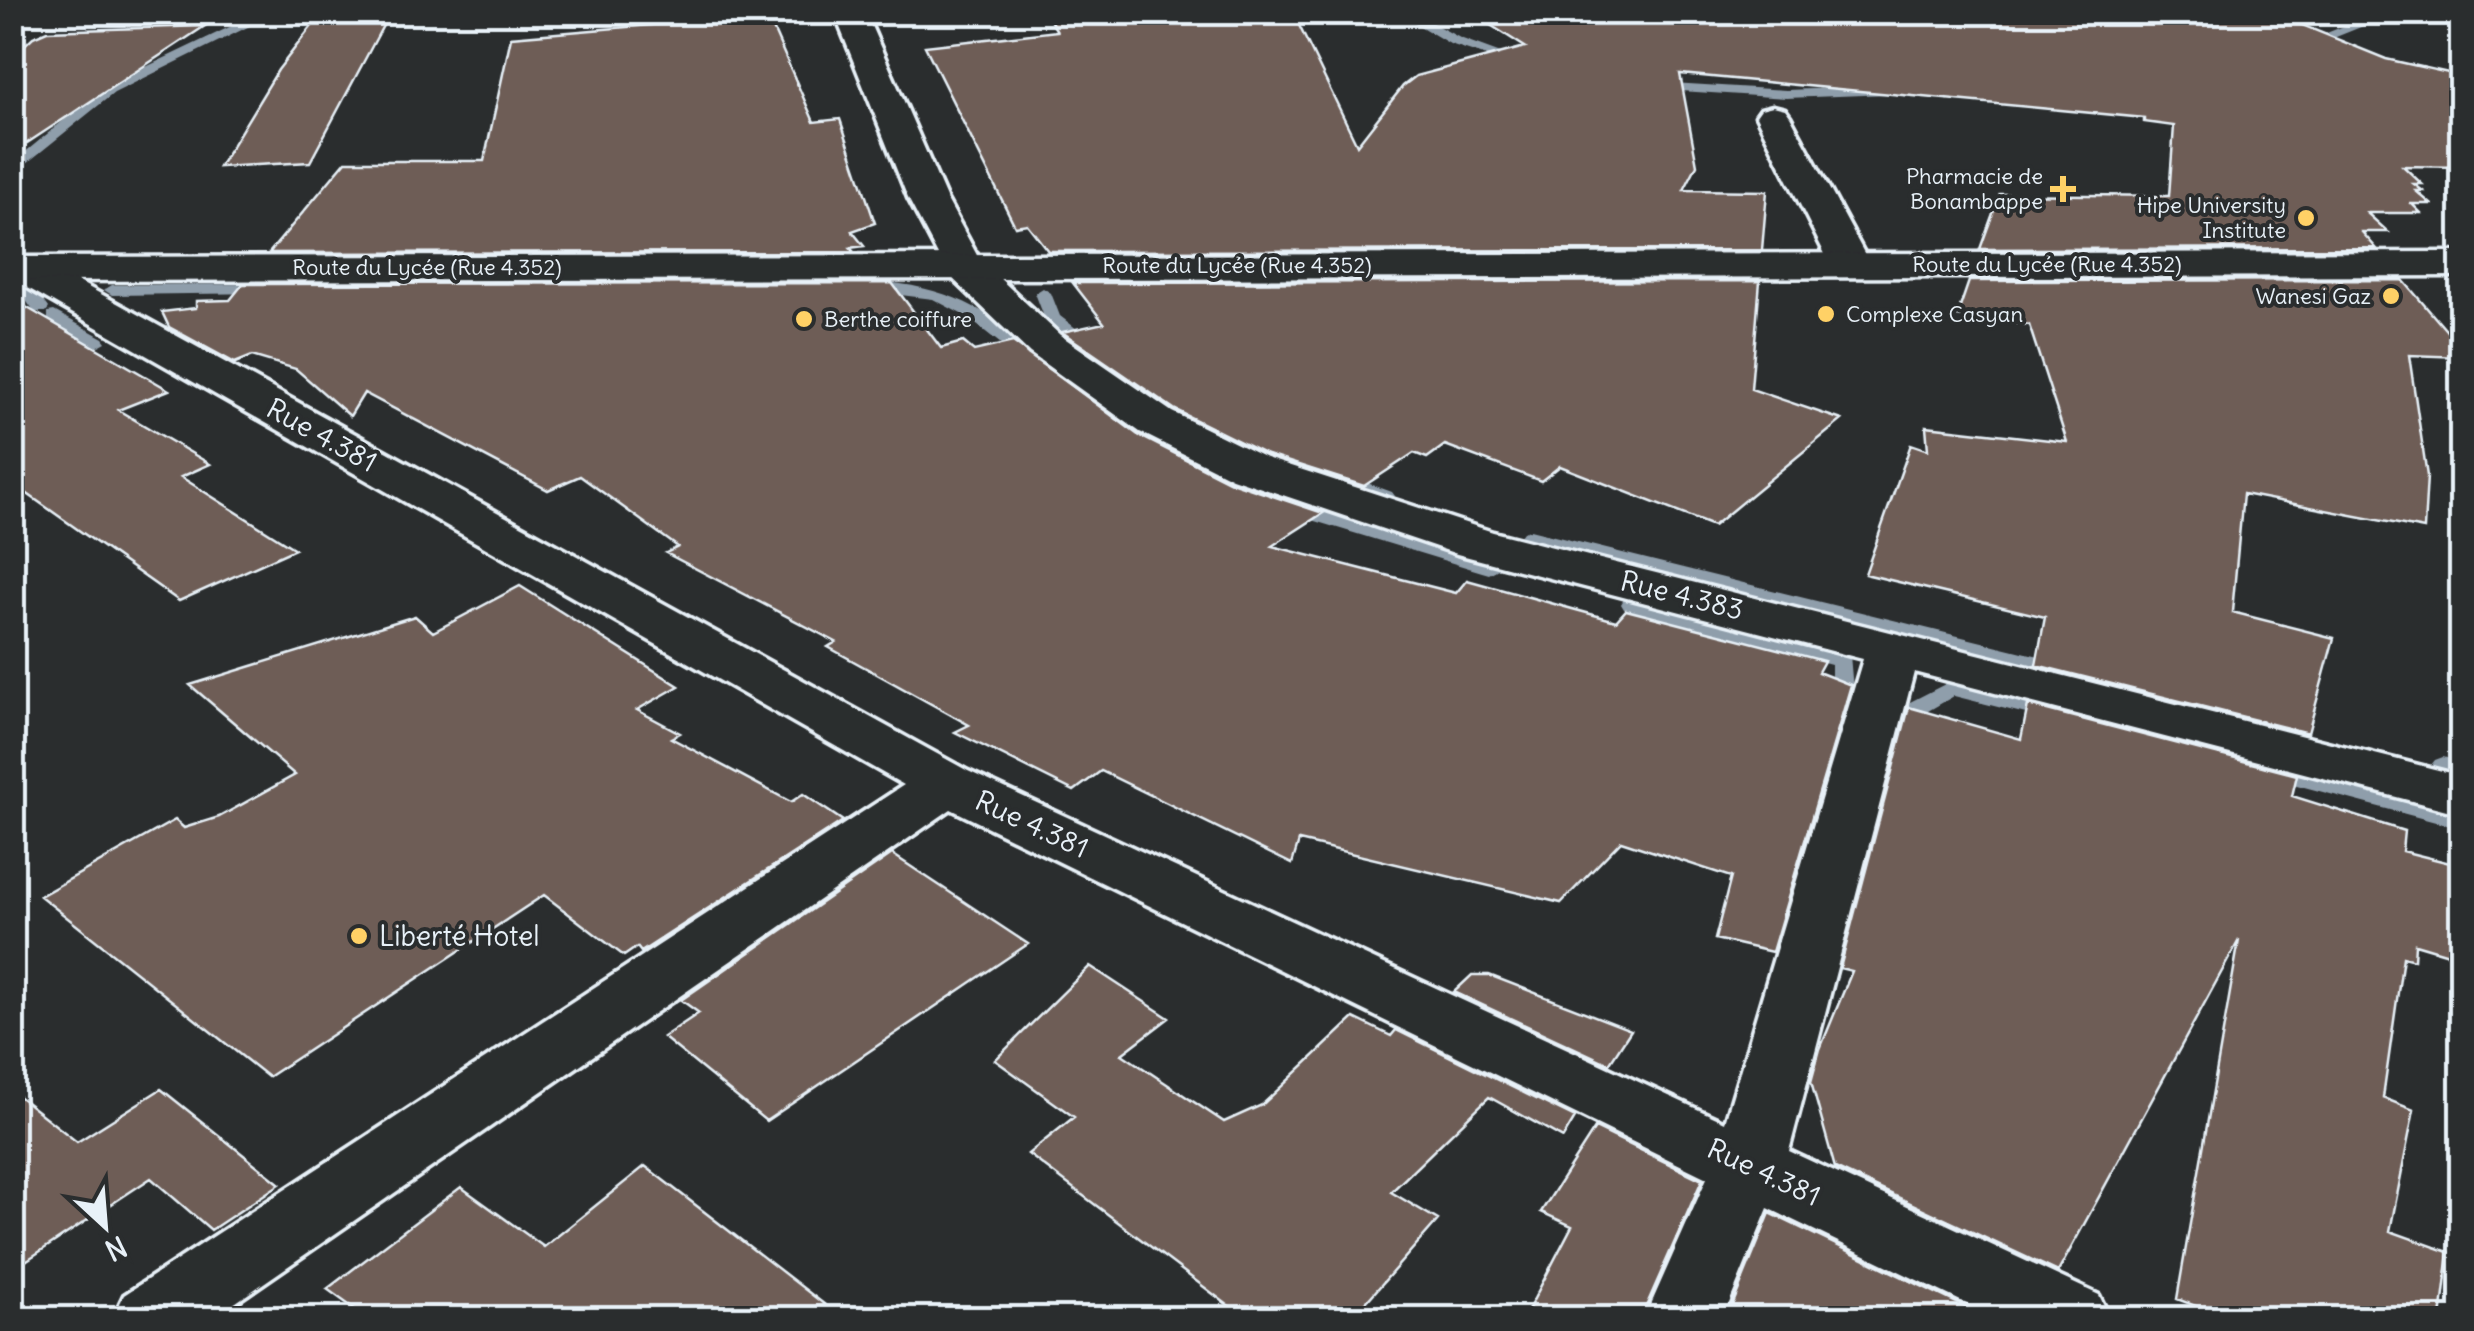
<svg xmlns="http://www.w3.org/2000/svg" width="2474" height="1331" font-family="Delius,sans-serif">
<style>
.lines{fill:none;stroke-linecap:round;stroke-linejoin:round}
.stream{fill:#8f9eab;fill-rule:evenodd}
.building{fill:#6e5d56;stroke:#e8f1f8;stroke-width:2.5}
.minor-casing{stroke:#e8f1f8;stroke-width:7}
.major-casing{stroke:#e8f1f8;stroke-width:7}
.minor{fill:#2a2d2e;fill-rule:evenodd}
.major{fill:#2a2d2e;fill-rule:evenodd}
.poi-dot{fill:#ffd166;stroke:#2a2d2e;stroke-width:4}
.labels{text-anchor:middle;stroke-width:8;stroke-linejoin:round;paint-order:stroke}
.far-poi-label{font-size:22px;fill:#e8f1f8;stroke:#2a2d2e;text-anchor:end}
.far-street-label{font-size:22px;fill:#e8f1f8;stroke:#2a2d2e}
.street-label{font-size:28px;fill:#e8f1f8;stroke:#2a2d2e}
.poi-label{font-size:28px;fill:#e8f1f8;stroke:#2a2d2e;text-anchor:start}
</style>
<rect width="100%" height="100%" fill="#2a2d2e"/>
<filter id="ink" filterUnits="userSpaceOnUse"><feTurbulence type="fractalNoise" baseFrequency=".01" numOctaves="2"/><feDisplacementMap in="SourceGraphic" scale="20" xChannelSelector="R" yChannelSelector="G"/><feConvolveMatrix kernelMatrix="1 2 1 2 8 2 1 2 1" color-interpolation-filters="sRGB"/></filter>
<g filter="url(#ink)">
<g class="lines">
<path class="stream" d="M261 12H278L114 93 12 175V163L104 87Z
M1396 12H1412L1460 38 1528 63 1521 67 1450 44Z
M2379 12H2398L2306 49 2294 46Z
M1656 82 1786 90 1889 86 1896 90 1889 94 1786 98 1651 89V83Z
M866 281C935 283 993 306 1040 359L1031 364 1025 363 967 317 933 299 860 290V282Z
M269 284 275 285V293L112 295 104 290 112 285Z
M12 286 34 287 49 308 46 312H34L23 296H12Z
M1043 288 1051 293 1060 316 1099 346V354H1087L1046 322 1035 293Z
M54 311 103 338 106 342 97 347 91 346 48 320V312Z
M1276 450 1392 492 1395 496 1385 502 1378 500 1269 460 1266 456Z
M1292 502 1496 564 1500 568 1489 574 1482 572 1285 512 1282 508 1285 504Z
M1530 530 2075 665 2078 670 2067 677 1523 540 1520 536 1523 532Z
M1632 598 1850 655 1853 690 1848 709 1836 716 1824 709 1831 690V664L1624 609 1621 604 1624 599Z
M1951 681 2066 710 2070 715 2058 722 1954 696 1928 711 1915 740H1899L1895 735 1910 702Z
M2443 757 2462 762V777L2435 770 2431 765 2435 760Z
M2268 762 2462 813V829L2259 775 2256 770 2259 765Z"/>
</g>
<path class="building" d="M1045 12H1179L1185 19 1295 17 1357 145 1403 86 1416 76 1525 47 1470 12H2270L2386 59 2462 76V167L2403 166 2422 184H2414L2423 191H2416L2431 204H2412L2421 213H2367L2388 232H2362L2376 248 1980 249 2000 194 2169 196 2174 126 2144 122V118L1680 74 1697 165 1684 190 1767 191 1762 250 1048 251 1027 224 1015 226 925 46 1057 31Z
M767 15 814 122 840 119 875 223 852 231 864 246 850 248 854 252 269 253 346 161H484L511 37Z
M386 20 310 162 219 167 278 70 315 22Z
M205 26 12 153V57L33 37 47 31Z
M2403 280 2462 349V357L2409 355 2427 476 2424 529 2243 494 2232 612 2334 638 2308 733 2036 665 2045 617 1865 574 1911 444 1928 450 1926 426 2067 442 2029 325 1957 316 1969 281Z
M1760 281 1751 389 1842 420 1713 526 1560 466 1541 481 1445 445 1427 458 1414 453 1364 486 1267 455 1174 409 1062 332 1104 323 1073 283Z
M892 283 941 348 963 342 974 351 1013 342 1138 435 1231 482 1323 513 1272 546 1456 593 1467 580 1616 621 1626 610 1824 661 1818 672 1851 685 1772 952 1715 939 1731 877 1621 841 1561 903 1299 841 1292 864 1101 771 1074 791 955 732 969 725 828 647 836 642 666 553 678 547 580 476 548 490 364 393 350 416 296 369 252 356 235 363 169 327 162 312 196 308V301L230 300 243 284Z
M12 299 169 390 118 410 210 464 181 477 295 549 179 601 12 483Z
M520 586 679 686 637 710 680 733 671 738 791 802 803 794 843 821 641 952 637 947 624 956 544 895 268 1077 40 896 175 820 184 828 219 817 295 775 190 685 415 616 433 632Z
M2028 705 2297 775 2292 796 2404 831 2402 851 2462 866V958L2415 944 2414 960 2403 957 2383 1098 2414 1110 2390 1231 2449 1252 2441 1318H2227L2177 1299 2239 940 2058 1272 1835 1168 1811 1082 1820 1049 1852 971 1840 968 1909 707 2021 739Z
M892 854 1028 944 766 1121 663 1037 699 1013 681 1000Z
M1090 966 1169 1018 1122 1054 1224 1122 1262 1105 1354 1018 1391 1036 1396 1030 1575 1118 1563 1138 1489 1097 1391 1192 1438 1220 1352 1318H1245L1028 1154 1074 1117 995 1060Z
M1472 975H1489L1631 1030 1609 1064 1454 992Z
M161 1089 280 1184 211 1230 151 1178 12 1270V1091L77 1142Z
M1595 1128 1702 1180 1641 1318H1524L1572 1226 1541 1212Z
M645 1166 842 1318H367L327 1289 461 1187 544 1247Z
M1770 1213 1988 1318H1727Z"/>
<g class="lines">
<g class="minor-casing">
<path id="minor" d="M834 12H865L946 198 979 259 1060 335 1172 412 1266 458 1493 532 2462 776V814L1914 672 1789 1151 2099 1295 2110 1318H1996L1768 1208 1723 1318H1645L1707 1178 951 809 213 1318H113L124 1295 904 785 12 279V260H39L968 771 1725 1122 1863 659 1457 554 1232 478 1140 432 1030 353 948 274 908 198Z
M1773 106 1785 109 1790 116 1870 264 1864 273 1850 276 1836 273 1830 264 1756 116 1761 109Z"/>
</g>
<g class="major-casing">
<path id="major" d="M2462 252V276L12 281V257Z"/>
</g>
<use href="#minor" class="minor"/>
<use href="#major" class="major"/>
</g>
</g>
<g class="poi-dot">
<path d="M2058 174h10v10h10v10h-10v10h-10v-10h-10v-10h10z"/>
<circle cx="2306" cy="218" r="10"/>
<circle cx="2391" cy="296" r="10"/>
<circle cx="1826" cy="314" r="10"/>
<circle cx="804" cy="319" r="10"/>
<circle cx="359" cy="936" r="10"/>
</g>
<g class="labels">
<g class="far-poi-label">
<text x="2043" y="184">Pharmacie de<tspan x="2043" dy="25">Bonambappe</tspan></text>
<text x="2286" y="213">Hipe University<tspan x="2286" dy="25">Institute</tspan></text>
<text x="2371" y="304">Wanesi Gaz</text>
<text x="1846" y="322" text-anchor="start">Complexe Casyan</text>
<text x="824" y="327" text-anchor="start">Berthe coiffure</text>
</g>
<g class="far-street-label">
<text x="2047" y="272">Route du Lycée (Rue 4.352)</text>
<text x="1237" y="273">Route du Lycée (Rue 4.352)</text>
<text x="427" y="275">Route du Lycée (Rue 4.352)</text>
</g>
<g class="street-label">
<text transform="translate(322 435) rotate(29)" y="10">Rue 4.381</text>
<text transform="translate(1682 595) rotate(14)" y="10">Rue 4.383</text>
<text transform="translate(1032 824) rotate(25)" y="10">Rue 4.381</text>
<text transform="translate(1764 1172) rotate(25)" y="10">Rue 4.381</text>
</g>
<g class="poi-label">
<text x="379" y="946">Liberté Hotel</text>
</g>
</g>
<rect width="2474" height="1331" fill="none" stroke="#2a2d2e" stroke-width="50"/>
<rect x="25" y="25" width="2424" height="1281" fill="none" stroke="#e8f1f8" stroke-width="4" filter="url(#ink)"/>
<g transform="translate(105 1226) rotate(154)" stroke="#2a2d2e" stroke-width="8" paint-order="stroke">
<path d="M0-8L18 38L0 25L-18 38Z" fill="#e8f1f8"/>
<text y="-15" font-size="28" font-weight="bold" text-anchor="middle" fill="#e8f1f8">N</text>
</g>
</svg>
